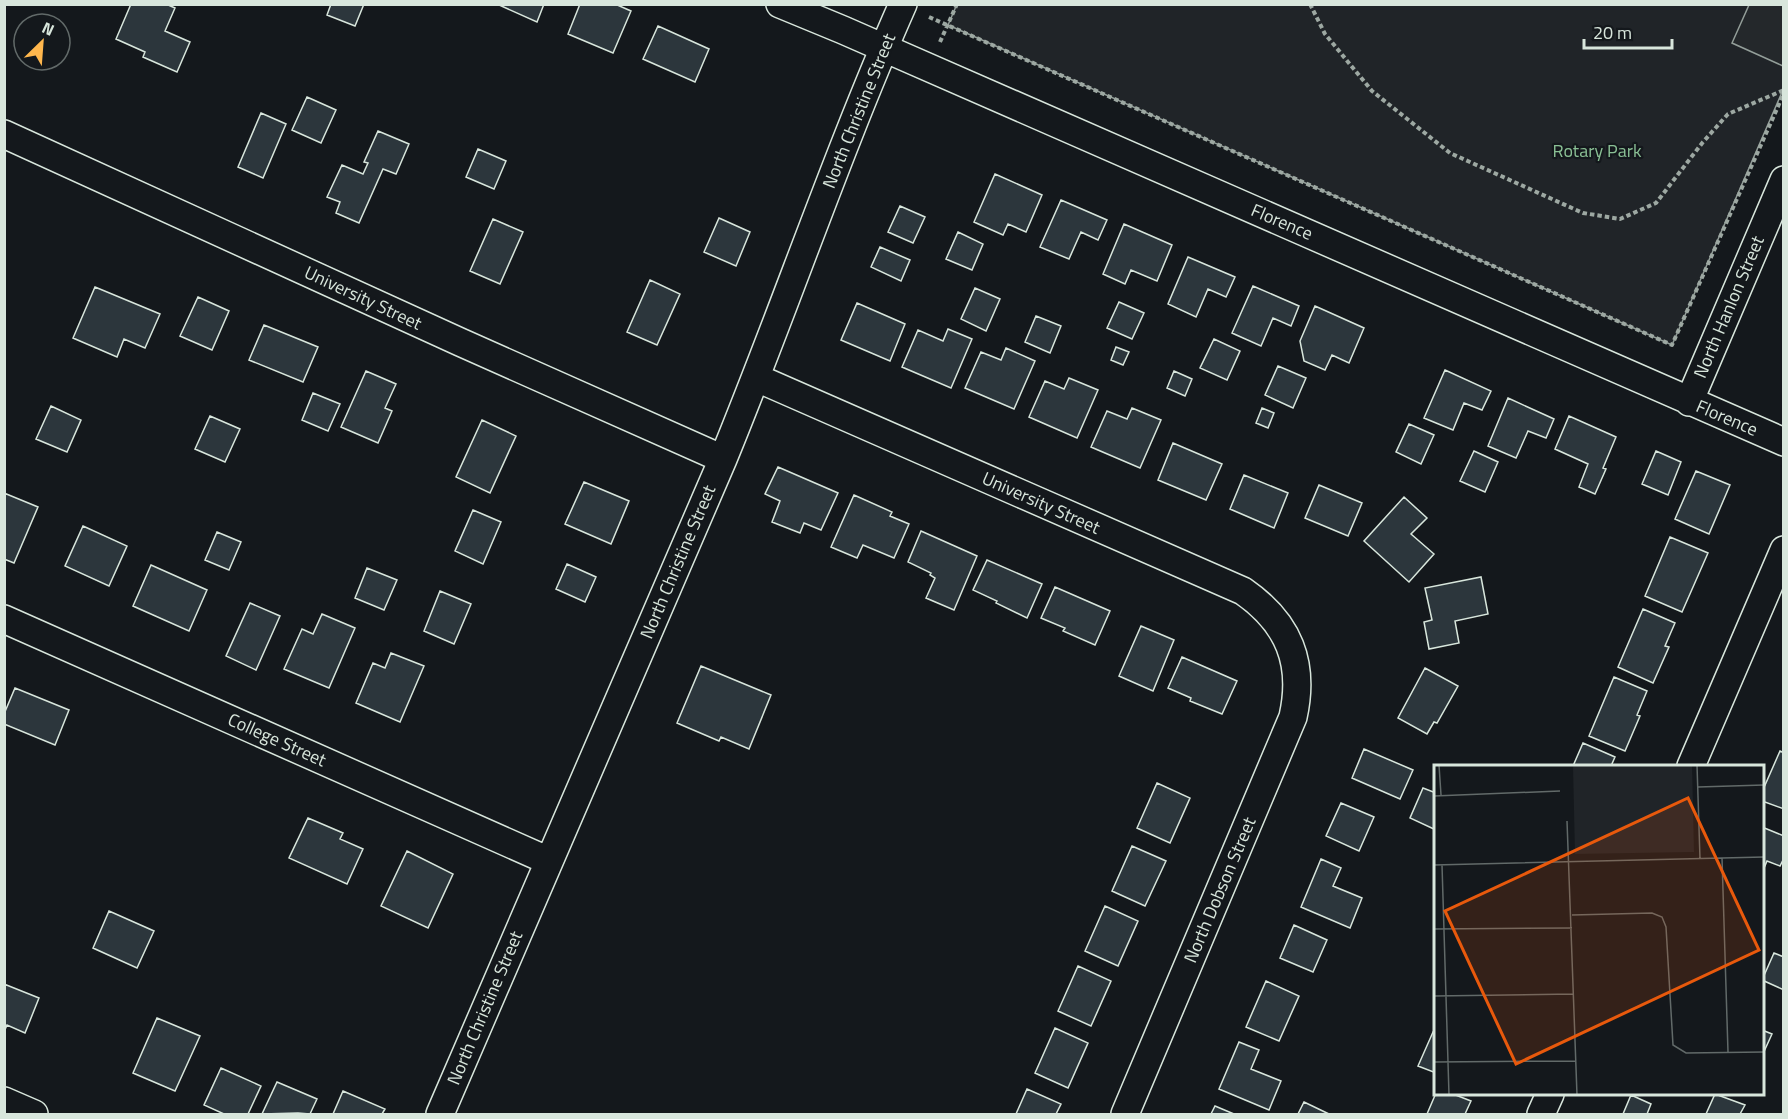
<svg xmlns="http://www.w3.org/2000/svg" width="1788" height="1119" font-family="'Titillium Web',sans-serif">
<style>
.green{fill:#202428;stroke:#939e99;stroke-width:1.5}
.parking{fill:#24282b;stroke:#939e99;stroke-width:1.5}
.building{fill:#2c363c;stroke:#d8e6dc;stroke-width:1.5}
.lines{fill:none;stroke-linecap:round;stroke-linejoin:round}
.minor-casing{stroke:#d8e6dc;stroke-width:30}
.path{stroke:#9da8a2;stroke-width:4;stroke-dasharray:4.5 3;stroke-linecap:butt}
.minor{stroke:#14181c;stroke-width:27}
.labels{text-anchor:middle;stroke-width:4.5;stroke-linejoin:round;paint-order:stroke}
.street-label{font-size:18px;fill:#d8e6dc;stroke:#14181c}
.park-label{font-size:18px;fill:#8ac095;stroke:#14181c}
.inset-road{fill:none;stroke:#626a69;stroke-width:1.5}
.view{fill:#e8590c;fill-opacity:0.15;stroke:#e8590c;stroke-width:3}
.inset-edge{fill:none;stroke:#d8e6dc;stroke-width:3}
</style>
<rect width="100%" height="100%" fill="#14181c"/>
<path class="green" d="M957 4 1783 5V90L1672 345 948 25Z"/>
<path class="parking" d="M1749 5H1783V66L1732 43Z"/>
<path class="building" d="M131 4H166L175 8 165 31 190 42 177 72 143 57 145 52 116 39Z
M331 4H364L355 26 327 15Z
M497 4H544L537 22Z
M580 4H615L631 11 613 53 568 34Z
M658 26 709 49 695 82 643 59Z
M307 97 336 110 321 143 292 130Z
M261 113 286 124 263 178 238 167Z
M378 131 409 144 396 174 383 169 359 223 336 213 340 202 327 197 342 165 363 174 368 163 364 162Z
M478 149 506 161 494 189 466 177Z
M995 174 1042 195 1026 232 1008 224 1003 235 974 222Z
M1061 200 1107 220 1098 240 1081 232 1069 259 1040 247Z
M900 206 925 217 913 243 888 232Z
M719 218 750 232 736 266 704 252Z
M493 219 523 232 500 284 470 271Z
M1124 224 1172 245 1157 281 1131 270 1125 284 1103 274Z
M958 232 983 244 972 270 946 259Z
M880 247 910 260 901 281 871 267Z
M1188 257 1235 277 1226 297 1208 289 1196 317 1168 304Z
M650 280 680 294 657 345 627 332Z
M1253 286 1299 306 1291 326 1273 318 1261 346 1232 333Z
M95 287 160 314 145 348 124 339 117 357 73 338Z
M975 288 1000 299 986 331 961 319Z
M198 297 229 311 212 350 180 336Z
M1119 302 1144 313 1132 339 1107 328Z
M857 303 905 324 890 361 841 340Z
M1315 306 1364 328 1349 363 1332 355 1325 370 1304 361 1300 341Z
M1036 316 1061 326 1050 353 1025 342Z
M264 325 318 347 303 382 249 360Z
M948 329 972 339 951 388 902 367 918 330 943 341Z
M1214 339 1240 351 1227 380 1200 368Z
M1116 347 1129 352 1123 365 1111 360Z
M1006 348 1035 361 1014 409 965 388 981 352 1001 360Z
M1278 366 1306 378 1293 408 1265 395Z
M1445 370 1491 391 1482 410 1464 403 1453 430 1424 418Z
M366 371 396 384 385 408 392 411 378 443 341 427Z
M1174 371 1192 379 1185 396 1167 388Z
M1069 378 1098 390 1077 438 1029 417 1045 381 1064 389Z
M313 393 340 404 328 431 302 420Z
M1508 398 1554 419 1546 438 1528 431 1516 458 1488 446Z
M51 406 81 420 67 452 36 439Z
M1132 408 1161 420 1140 468 1091 447 1107 411 1127 419Z
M1262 408 1274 413 1268 428 1256 423Z
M210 416 240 429 225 462 195 449Z
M1569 416 1616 437 1603 468 1606 469 1595 494 1579 487 1588 464 1555 449Z
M482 420 516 436 490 493 456 477Z
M1409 424 1434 435 1421 464 1396 452Z
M1173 443 1222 464 1206 500 1158 480Z
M1474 451 1498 462 1485 492 1460 481Z
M1656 451 1681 462 1668 495 1642 484Z
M778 467 838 493 821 530 804 523 800 533 772 522 780 501 765 494Z
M1696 471 1730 485 1709 534 1675 519Z
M1244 475 1288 493 1274 528 1230 509Z
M584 482 629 501 611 544 565 524Z
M1319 485 1362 503 1348 536 1305 518Z
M4 493 38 507 14 563 4 559Z
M854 495 892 512 890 516 909 524 894 558 863 545 857 558 831 547Z
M1404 497 1427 518 1411 534 1434 554 1409 582 1364 541Z
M473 510 501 522 483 564 455 551Z
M83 526 127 546 109 586 65 566Z
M921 531 977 556 954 610 926 598 935 578 930 575 931 573 908 562Z
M217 532 241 542 229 570 205 560Z
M1670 537 1708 553 1682 612 1645 596Z
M987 560 1042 584 1027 618 996 603 997 601 973 590Z
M567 564 596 577 585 602 556 589Z
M151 565 207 590 189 631 133 606Z
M367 568 397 580 384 610 355 598Z
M1481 577 1488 614 1455 621 1459 643 1429 649 1424 622 1432 620 1425 588Z
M1055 587 1110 611 1095 645 1063 631 1065 628 1041 618Z
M440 591 471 604 454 644 424 631Z
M250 603 280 616 256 670 226 656Z
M1643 609 1675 623 1665 646 1669 647 1653 683 1618 667Z
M322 614 355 628 329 688 284 669 302 629 313 634Z
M1141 626 1174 640 1153 691 1119 676Z
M391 653 424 666 400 722 356 703 373 663 385 668Z
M1182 657 1237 681 1222 714 1190 701 1191 698 1168 688Z
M701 666 771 695 749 749 721 737 719 741 677 723Z
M1425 668 1458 686 1437 723 1434 722 1427 734 1398 718Z
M1614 677 1647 691 1637 715 1640 716 1625 751 1589 736Z
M15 688 69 710 55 745 4 724V714Z
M1583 743 1615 757 1611 766H1573Z
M1364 749 1413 770 1400 799 1352 778Z
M1780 751 1784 753V809L1762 801V792Z
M1157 783 1190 798 1170 843 1137 828Z
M1423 788 1436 793V830L1410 818Z
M1341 803 1374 817 1359 851 1326 836Z
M308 818 343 833 340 839 363 849 347 884 289 858Z
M1762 827 1784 836V858L1780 866 1767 861 1762 873Z
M1132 846 1166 861 1145 906 1112 891Z
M407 851 453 874 428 928 381 906Z
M1321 859 1341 868 1333 886 1362 898 1350 928 1301 907Z
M1105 906 1138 921 1118 966 1085 951Z
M109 911 154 931 137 968 93 948Z
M1294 925 1327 940 1313 972 1280 958Z
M1774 953 1784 957V990L1762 980Z
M1078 966 1111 981 1091 1026 1058 1011Z
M1266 981 1299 996 1279 1041 1246 1027Z
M4 984 39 998 25 1033 7 1025 4 1032Z
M157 1018 200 1036 175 1091 133 1073Z
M1055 1028 1088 1043 1068 1088 1035 1073Z
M1762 1030 1772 1034 1762 1056Z
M1433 1032 1436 1034V1073L1418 1066Z
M1239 1042 1259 1050 1251 1069 1281 1081 1269 1110 1219 1089Z
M221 1068 261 1086 248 1114H224L204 1105Z
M277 1082 317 1099 310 1114 298 1113 262 1114Z
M1027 1089 1061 1104 1056 1114H1016Z
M343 1091 385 1109 382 1114H333Z
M1436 1093 1453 1094 1471 1101 1465 1114H1427Z
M1715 1094 1745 1105 1740 1114H1706Z
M1631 1095 1651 1104 1647 1114H1623Z
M1304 1102 1329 1114H1298Z
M1215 1106 1234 1114H1211Z"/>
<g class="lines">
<g class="minor-casing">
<path id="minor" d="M780 4 843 30 1784 442
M4 134 460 342 723 459
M757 378 1243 591C1289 623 1305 663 1293 717L1125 1114
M1689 402 1784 180
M4 619 549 861
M1691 766 1784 550
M4 1101 34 1114
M440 1114 723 459C785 308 837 153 903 4
M1541 1114 1550 1094"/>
</g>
<path class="path" d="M1310 4 1325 34 1372 91 1450 153 1583 213 1620 219 1656 203 1703 142 1728 114 1784 90
M929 17 1672 345 1784 93
M940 42 957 4"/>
<use href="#minor" class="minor"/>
</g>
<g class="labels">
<g class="street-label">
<text transform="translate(859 111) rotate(-68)" y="6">North Christine Street</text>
<text transform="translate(1282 222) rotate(23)" y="6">Florence</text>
<text transform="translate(363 298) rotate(25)" y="6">University Street</text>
<text transform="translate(1729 307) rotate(-67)" y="6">North Hanlon Street</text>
<text transform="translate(1727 418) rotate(23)" y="6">Florence</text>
<text transform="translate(1041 503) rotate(24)" y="6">University Street</text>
<text transform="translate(678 562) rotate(-67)" y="6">North Christine Street</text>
<text transform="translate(277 740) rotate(24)" y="6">College Street</text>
<text transform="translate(1220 890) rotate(-67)" y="6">North Dobson Street</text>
<text transform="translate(485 1008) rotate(-67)" y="6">North Christine Street</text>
</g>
<g class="park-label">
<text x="1597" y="157">Rotary Park</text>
</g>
</g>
<g transform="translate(1434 765)">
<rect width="330" height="330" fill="#14181c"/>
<path d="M139 0H258L260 87 141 89Z" fill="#202428"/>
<path class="inset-road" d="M5 0 7 30M263 0 266 94M264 22 330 20M0 31 126 26M133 56 143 330M288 93 294 287M0 100 330 92M8 100 15 330M138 150 218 148 228 152 232 162 239 280 252 288 330 287M0 164 138 163M0 231 140 229M0 297 142 296"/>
<path class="view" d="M254 33 325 185 82 299 11 146Z"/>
<rect width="330" height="330" class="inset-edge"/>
</g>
<rect width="1788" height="1119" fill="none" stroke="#d8e6dc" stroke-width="12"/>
<g transform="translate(42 42) rotate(25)"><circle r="28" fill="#14181c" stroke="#626a69" stroke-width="1.5"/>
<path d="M0-4.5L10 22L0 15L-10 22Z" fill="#ffb74d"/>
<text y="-9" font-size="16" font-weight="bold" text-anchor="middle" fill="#d8e6dc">N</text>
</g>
<path d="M1584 39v9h88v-9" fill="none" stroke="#d8e6dc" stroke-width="3"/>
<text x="1593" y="39" font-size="18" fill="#d8e6dc" stroke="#14181c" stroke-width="4.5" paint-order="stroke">20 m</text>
</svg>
